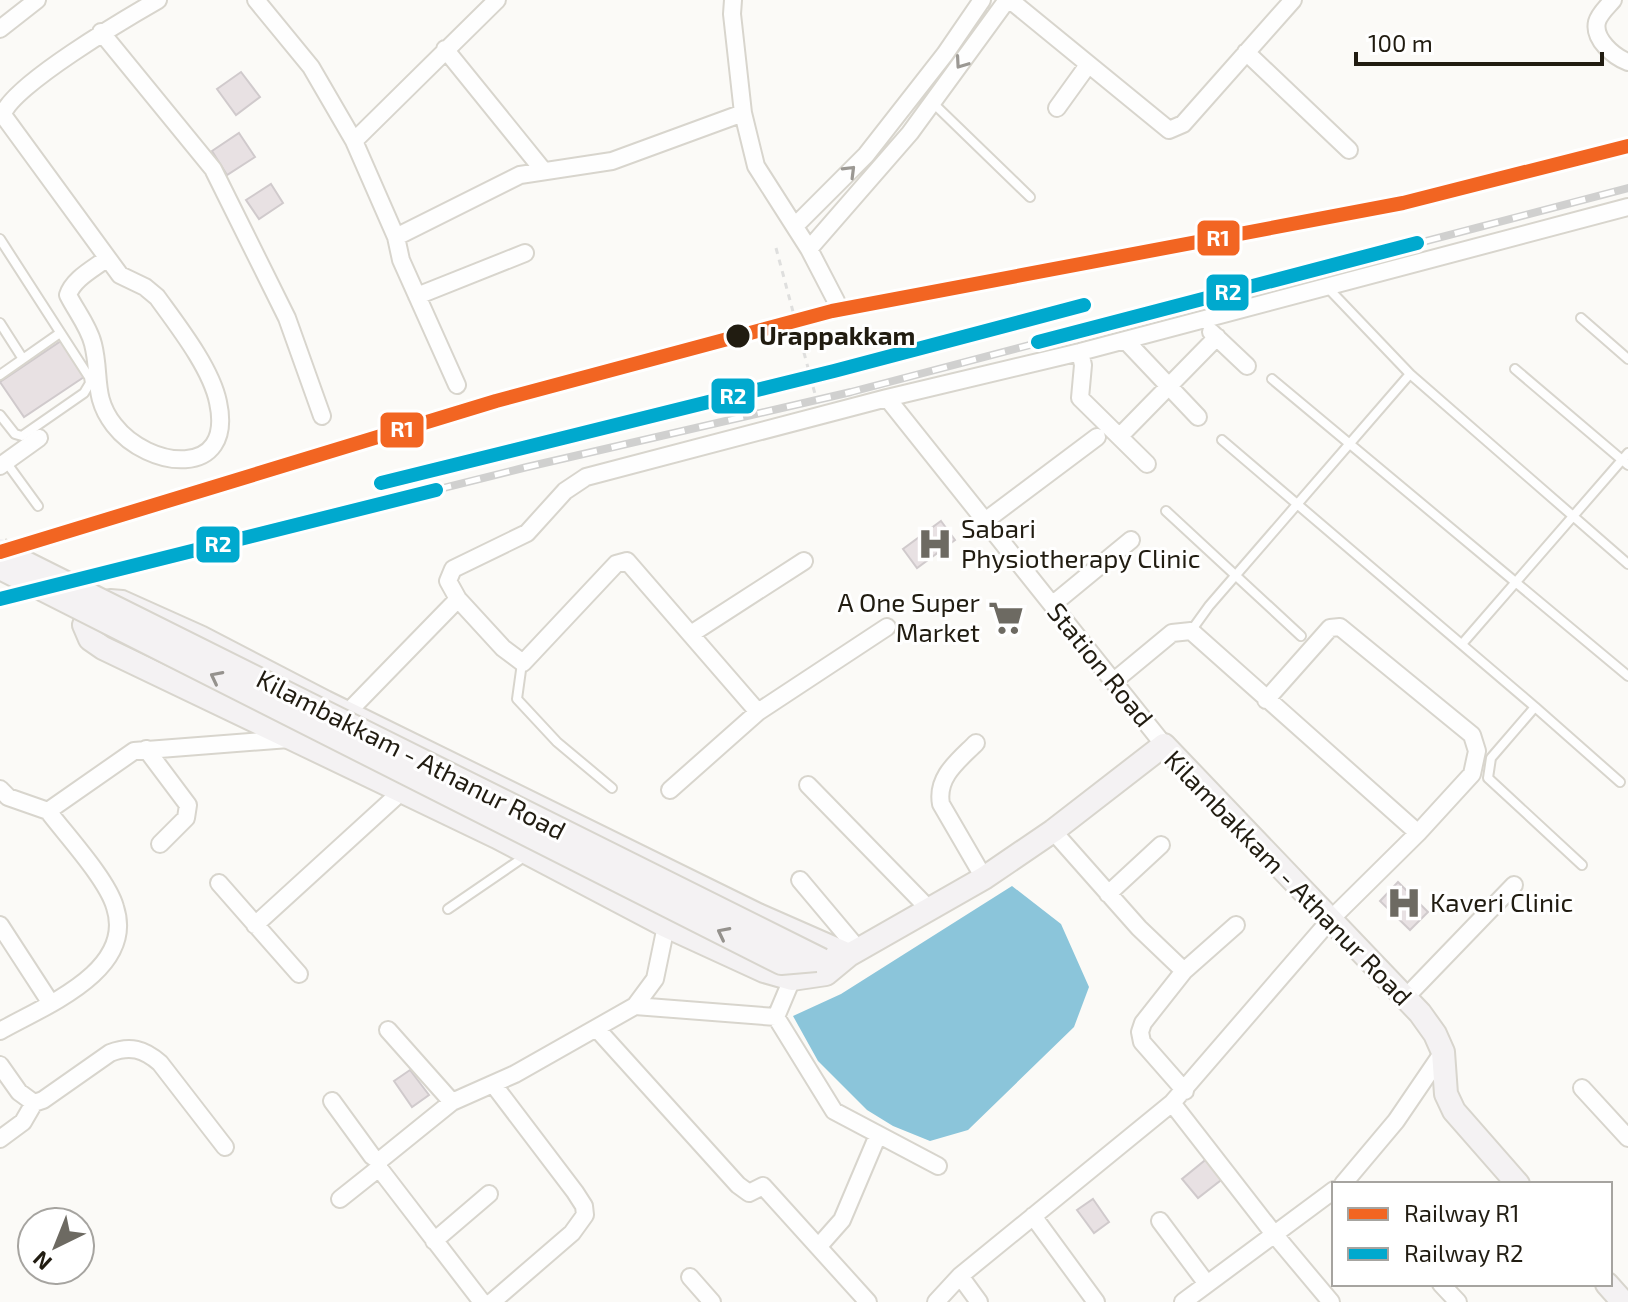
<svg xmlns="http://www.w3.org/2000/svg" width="1628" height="1302" font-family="'Exo 2',sans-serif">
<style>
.water{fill:#8bc5da}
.building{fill:#e8e1e3;stroke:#d0cacc;stroke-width:2}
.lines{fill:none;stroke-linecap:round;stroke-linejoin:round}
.lane-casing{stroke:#d8d5cd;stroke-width:12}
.street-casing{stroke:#d8d5cd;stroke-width:20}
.secondary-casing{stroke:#d8d5cd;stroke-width:26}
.path{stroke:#dfdfde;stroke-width:3;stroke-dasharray:6 6;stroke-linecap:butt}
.lane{stroke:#fefefe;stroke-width:8}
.street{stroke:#fefefe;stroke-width:16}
.secondary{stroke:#f4f2f3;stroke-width:22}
.rail-casing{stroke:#d0d0cf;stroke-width:8}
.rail{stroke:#fff;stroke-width:5;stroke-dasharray:15;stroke-linecap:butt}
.secondary-bridge-casing{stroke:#d8d5cd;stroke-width:26;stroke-linecap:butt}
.secondary-bridge{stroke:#f4f2f3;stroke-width:22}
.rail-1-casing{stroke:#fff;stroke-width:20}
.rail-2-casing{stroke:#fff;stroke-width:20}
.rail-1{stroke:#f26522;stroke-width:14}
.rail-2{stroke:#00a9ce;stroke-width:14}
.oneway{stroke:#9b9893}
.oneway2{stroke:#95928d}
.stop-dot{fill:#211c11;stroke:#fff;stroke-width:3}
.labels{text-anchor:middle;stroke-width:6;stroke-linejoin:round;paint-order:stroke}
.stop-label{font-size:26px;font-weight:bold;fill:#211c11;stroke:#fff;text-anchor:start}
.poi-label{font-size:26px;fill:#211c11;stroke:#fff;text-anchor:start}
.street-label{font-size:26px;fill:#211c11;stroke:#fff}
.line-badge{stroke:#fff;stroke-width:3}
.badge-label{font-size:22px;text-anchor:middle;font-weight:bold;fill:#fff}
</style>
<rect width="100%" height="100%" fill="#fbfaf7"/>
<path class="water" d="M1012 886 1061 924 1089 987 1074 1027 968 1130 930 1141 893 1126 867 1110 818 1061 793 1016 841 994Z"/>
<path class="building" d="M241 72 260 97 236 115 217 89Z
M239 133 255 157 227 175 212 151Z
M271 184 283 203 259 219 246 200Z
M61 341 84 377 24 417 0 382Z
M941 521 955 540 917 568 903 549Z
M1398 882 1428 912 1410 930 1380 901Z
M410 1070 429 1095 412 1107 394 1081Z
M1209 1157 1225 1177 1198 1198 1182 1179Z
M1093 1199 1109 1222 1094 1233 1077 1210Z"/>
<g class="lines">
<g class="lane-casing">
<path id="lane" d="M933 103 1030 197
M0 239 89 377 90 383 84 393 22 436 15 434 0 415
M1581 318 1628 359
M0 323 23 359
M1515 369 1628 465
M1410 374 1628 564
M0 375 60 333
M1272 379 1628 676
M1222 440 1535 707
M6 462 38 506
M1166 511 1301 636
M1191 631 1209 606 1410 374 1326 286
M1462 644 1628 453
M522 663 517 699 557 742 612 788
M1582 865 1488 778 1491 758 1535 707 1620 782
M448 909 527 855"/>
</g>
<g class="street-casing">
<path id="street" d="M256 0 311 67 354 141 396 237 401 260 457 385
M733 0 732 14 743 113 756 166 809 249 836 301
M1010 0 1169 130 1183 124 1293 0
M1613 0C1608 6 1599 14 1597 22 1593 39 1614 57 1628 62
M0 29 37 0
M101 32 213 169 287 318 322 416
M445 49 543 170
M1246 52 1349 150
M1057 108 1088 65
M354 141 497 0
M795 226 866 155 945 54 982 0
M396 237 520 175 612 161 743 113
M809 249 910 133 1007 0
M106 259C93 269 73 279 68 295 76 311 89 327 93 344 101 375 92 397 114 425 148 469 235 480 218 402 211 368 178 326 157 297L145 287 120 275 3 115C9 87 130 16 158 0
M417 296 525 253
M1211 332 1247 366
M1125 340 1198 417
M1080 352 1083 365 1080 398 1147 464
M887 398 1164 745
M1120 436 1217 337
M0 466 39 438
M985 521 1097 437
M458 599 503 648 523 663 616 564 627 561 758 712
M1052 605 1131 540
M691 634 804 561
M1114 681 1172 633 1191 631 1418 833
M339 717 347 713 458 599 448 581 453 569 527 533 565 491 586 477 887 398 1080 352 1628 207
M976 743C958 761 936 777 941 804L984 878
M146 749 188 805 186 818 160 844
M808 785 929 909
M0 789 8 797 48 811 134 751 289 739
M670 790 758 712 887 627
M1053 831 1139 928 1184 971
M800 880 858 949
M219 883 299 974
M1108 894 1161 845
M0 925 50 1002
M255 925 402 791
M792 979 776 1017 834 1111 938 1166
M1405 998 1514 885
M635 1006 776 1017
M597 1029 738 1185 749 1193 763 1186 868 1302
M388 1030 452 1102
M0 1031C44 1006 136 971 115 907 107 879 66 835 48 811
M0 1065 19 1092 34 1103 43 1100 110 1053C130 1045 144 1049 160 1063L225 1147
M1582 1088 1628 1138
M1185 1091 1142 1042 1140 1032 1143 1023 1184 971 1236 925
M332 1101 372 1156 379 1161V1168L482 1302
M1172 1103 1331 919 1418 833 1472 774 1477 751 1472 735 1340 627 1330 628 1266 700
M0 1139 23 1122 34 1103
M379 1161 452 1102 515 1074 635 1006 655 979 666 926
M1343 1184 1396 1121 1443 1052
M340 1199 379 1168
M1033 1216 1096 1302
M1160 1221 1207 1284
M434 1241 489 1194
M819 1246 842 1220 878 1135
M960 1276 979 1302
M690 1277 712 1302
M1441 1284 1458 1302
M492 1302 572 1233 585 1215 584 1206 575 1192 493 1084
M936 1302 960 1276 1172 1103 1274 1234 1331 1302
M1183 1302 1334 1190"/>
</g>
<g class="secondary-casing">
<path id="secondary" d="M110 601 122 602 200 637 325 702 758 915 849 955 826 974 792 979 764 971 666 926 497 837 103 648 90 639 84 625 89 613Z
M834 957 849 955 984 878 1053 831 1164 745 1420 1013 1435 1034 1443 1052 1446 1094 1454 1111 1518 1184
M1607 1284 1623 1302"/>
</g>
<path class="path" d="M776 248 815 394"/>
<use href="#lane" class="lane"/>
<use href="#street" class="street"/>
<use href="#secondary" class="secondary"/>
<g class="rail-casing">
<path id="rail" d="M0 599 527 467 851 392 1628 188"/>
</g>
<use href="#rail" class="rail"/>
<g class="secondary-bridge-casing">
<path id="secondary-bridge" d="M0 550 822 960
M0 568 781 963 816 960"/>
</g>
<use href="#secondary-bridge" class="secondary-bridge"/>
<g class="rail-1-casing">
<path id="rail-1" d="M0 552 496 401 832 311 1403 203 1628 146"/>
</g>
<g class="rail-2-casing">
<path id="rail-2" d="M1038 342 1417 243
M381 483 834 371 1084 305
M0 599 436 490"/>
</g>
<use href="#rail-1" class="rail-1"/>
<use href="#rail-2" class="rail-2"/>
</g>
<defs><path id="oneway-chevron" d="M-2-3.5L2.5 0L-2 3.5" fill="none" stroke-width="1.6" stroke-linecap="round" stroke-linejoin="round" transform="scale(2)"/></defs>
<g class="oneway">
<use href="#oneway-chevron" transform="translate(961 63) rotate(125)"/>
<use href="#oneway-chevron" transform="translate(850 171) rotate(-45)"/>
</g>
<g class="oneway2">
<use href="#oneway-chevron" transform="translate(216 677) rotate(-153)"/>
<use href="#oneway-chevron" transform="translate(723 933) rotate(-153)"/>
</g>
<defs>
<g id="hospital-bare" transform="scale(2.76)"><path d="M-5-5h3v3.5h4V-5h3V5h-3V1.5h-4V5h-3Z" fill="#6d6a62" stroke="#fff" stroke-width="2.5" paint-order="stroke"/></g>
<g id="supermarket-bare" transform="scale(2.76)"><path d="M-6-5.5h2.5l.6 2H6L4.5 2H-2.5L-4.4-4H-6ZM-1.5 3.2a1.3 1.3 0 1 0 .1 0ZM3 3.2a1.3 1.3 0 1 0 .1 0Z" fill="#6d6a62" stroke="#fff" stroke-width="2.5" paint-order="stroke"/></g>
</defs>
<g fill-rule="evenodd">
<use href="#hospital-bare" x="935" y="544"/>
<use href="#supermarket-bare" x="1006" y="618"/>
<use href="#hospital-bare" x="1404" y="903"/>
</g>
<circle class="stop-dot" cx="738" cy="336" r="13"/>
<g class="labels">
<g class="stop-label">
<text x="759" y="345">Urappakkam</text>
</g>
<g class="poi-label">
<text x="961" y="538">Sabari<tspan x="961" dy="30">Physiotherapy Clinic</tspan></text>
<text x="980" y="612" text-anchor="end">A One Super<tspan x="980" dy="30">Market</tspan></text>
<text x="1430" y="912">Kaveri Clinic</text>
</g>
<g class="street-label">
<text transform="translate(1100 665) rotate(51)" y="9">Station Road</text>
<text transform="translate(411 755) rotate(27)" y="9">Kilambakkam - Athanur Road</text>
<text transform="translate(1288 878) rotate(46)" y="9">Kilambakkam - Athanur Road</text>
</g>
</g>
<g class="line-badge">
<rect x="1196" y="219" width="45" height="38" rx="8" fill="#f26522"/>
<rect x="1205" y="273" width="45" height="39" rx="8" fill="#00a9ce"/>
<rect x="710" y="377" width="46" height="38" rx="8" fill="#00a9ce"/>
<rect x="379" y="411" width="46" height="38" rx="8" fill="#f26522"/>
<rect x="195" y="525" width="46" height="39" rx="8" fill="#00a9ce"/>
</g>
<g class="badge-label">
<text x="1218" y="246">R1</text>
<text x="1228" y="300">R2</text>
<text x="733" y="404">R2</text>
<text x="402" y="437">R1</text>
<text x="218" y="552">R2</text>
</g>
<rect x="1332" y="1182" width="280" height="104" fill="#ffffff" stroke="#a6a4a0" stroke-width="2"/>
<rect x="1348" y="1208" width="40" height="12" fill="#f26522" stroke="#a6a4a0" stroke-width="2"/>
<text x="1404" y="1222" font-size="24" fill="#211c11">Railway R1</text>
<rect x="1348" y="1248" width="40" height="12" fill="#00a9ce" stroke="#a6a4a0" stroke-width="2"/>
<text x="1404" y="1262" font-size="24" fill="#211c11">Railway R2</text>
<g transform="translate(56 1246) rotate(223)"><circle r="38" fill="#ffffff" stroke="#a6a4a0" stroke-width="2"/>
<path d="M0-6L14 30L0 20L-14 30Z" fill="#6d6a62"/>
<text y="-12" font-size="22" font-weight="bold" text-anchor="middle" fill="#211c11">N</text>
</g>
<path d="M1356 52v12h246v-12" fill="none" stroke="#211c11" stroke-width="4"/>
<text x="1368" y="52" font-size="24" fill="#211c11" stroke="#ffffff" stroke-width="6" paint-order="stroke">100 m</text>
</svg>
